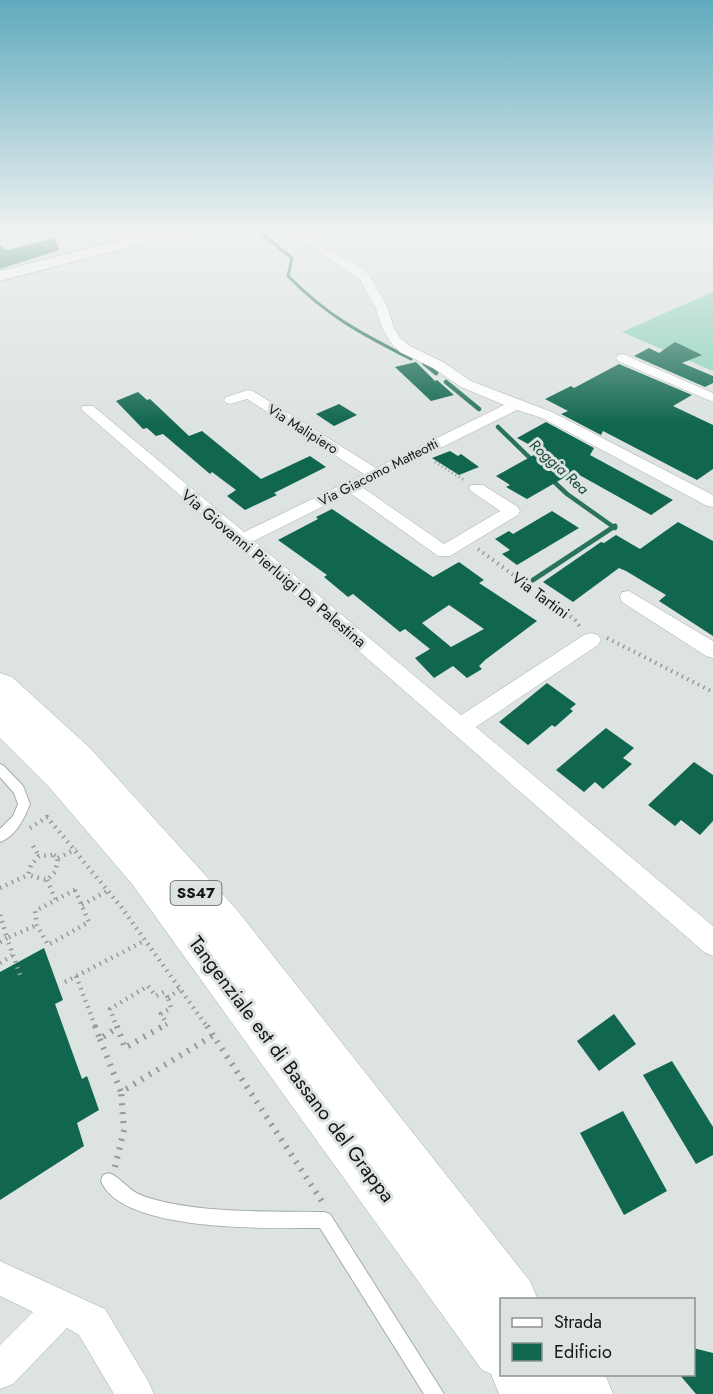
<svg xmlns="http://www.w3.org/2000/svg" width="713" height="1394" font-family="Jost,sans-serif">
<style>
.green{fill:#89d0b6}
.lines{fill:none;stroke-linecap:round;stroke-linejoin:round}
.stream-far2{stroke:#29735e;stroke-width:3}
.stream-far1{stroke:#29735e;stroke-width:4.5}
.stream{stroke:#29735e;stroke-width:5}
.building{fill:#10664f;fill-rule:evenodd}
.service-casing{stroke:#a5aca9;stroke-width:2}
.minor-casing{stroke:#a5aca9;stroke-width:1}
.secondary-casing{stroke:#a5aca9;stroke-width:2}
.trunk-casing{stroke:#a5aca9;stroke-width:1}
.path-far3{stroke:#959a98;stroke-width:3;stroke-dasharray:1 3;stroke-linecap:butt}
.path-far2{stroke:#959a98;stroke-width:4;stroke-dasharray:1.5 4.5;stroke-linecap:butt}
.path-far1{stroke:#959a98;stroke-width:4.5;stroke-dasharray:1.5 5;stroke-linecap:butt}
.path{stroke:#959a98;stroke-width:6;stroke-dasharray:2 7;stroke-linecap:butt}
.service{fill:#fff;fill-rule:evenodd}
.minor{fill:#fff;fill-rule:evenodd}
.secondary{fill:#fff;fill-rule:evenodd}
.trunk{fill:#fff;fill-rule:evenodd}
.labels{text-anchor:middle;stroke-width:6;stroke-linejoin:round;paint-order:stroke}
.far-street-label{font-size:14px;fill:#151817;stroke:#dce3e0}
.far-water-label{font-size:15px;font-style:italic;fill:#1b4739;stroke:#dce3e0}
.shield{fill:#dce3e0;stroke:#515553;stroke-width:1.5}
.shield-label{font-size:15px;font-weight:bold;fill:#151817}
.street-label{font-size:16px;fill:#151817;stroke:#dce3e0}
.near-street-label{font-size:20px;fill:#151817;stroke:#dce3e0}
</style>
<rect width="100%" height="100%" fill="#dce3e0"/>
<path class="green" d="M713 292V371L622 332Z"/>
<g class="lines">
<path class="stream-far2" d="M257 230 292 258 288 276C327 316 362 334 411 359"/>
<path class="stream-far1" d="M424 363 436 373
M446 382 479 409
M498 427 534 462
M550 478 567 494 615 528"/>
<path class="stream" d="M533 580 615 526"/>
</g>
<path class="building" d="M55 238 59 250 0 269V245L7 250Z
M675 342 702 355 682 363 713 376V383L705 387 634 356 649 348 659 353Z
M416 362 435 381 437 380 454 395 431 401 395 367Z
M619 364 692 395 673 406 713 425V469L697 480 603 431 601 435 561 414 568 411 545 399 571 386 574 388Z
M138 392 147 400 150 399 189 436 202 431 261 479 310 456 326 467 274 493 277 495 245 510 227 496 236 490 212 472 210 474 163 434 156 436 147 428 143 429 116 401Z
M339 404 357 415 334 426 316 414Z
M546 422 594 448 590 455 673 500 651 515 574 472 527 499 506 487 510 485 496 476 541 451 517 438Z
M450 451 458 456 461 454 479 467 459 475 432 458Z
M332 509 433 577 459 562 484 580 479 583 537 621 485 660 479 666 482 669 467 678 453 666 434 678 415 658 430 649 405 629 400 632 353 594 348 597 324 577 327 575 278 540 318 519 316 517ZM449 605 484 629 451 647 422 623Z
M552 511 579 528 517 565 502 554 510 550 495 539 509 531 513 534Z
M678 522 713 541V636L659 601 666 595 626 571 619 568 573 602 543 582 601 542 604 543 616 535 640 549Z
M547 683 576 704 570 709 573 711 555 727 552 725 528 745 499 722Z
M606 728 634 748 623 758 632 764 603 789 595 782 584 792 556 770Z
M694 762 713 775V821L700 835 681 820 675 826 648 805Z
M44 948 63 1000 55 1004 82 1079 87 1076 99 1110 77 1123 84 1146 0 1200V972Z
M614 1014 636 1044 599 1071 577 1041Z
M672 1061 713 1127V1155L696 1164 643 1075Z
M623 1111 667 1191 624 1215 580 1133Z
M693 1348 713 1353V1394H696L679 1374H693Z"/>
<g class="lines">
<g class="service-casing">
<path id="service" d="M0 764 4 766 23 786 30 804C24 819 16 836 0 842V829L13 816 18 804 14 793 0 777Z
M109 1173C122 1178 128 1191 143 1196 194 1214 270 1211 324 1212L330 1214 444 1394H424L320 1228C271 1228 122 1233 101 1181L103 1175Z"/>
</g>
<g class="minor-casing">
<path id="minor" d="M286 230H298L340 257 359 266 368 274 387 306 394 328 400 338 410 346 443 362 471 381 552 412 713 495V507L707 506 542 418 517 410 362 487 444 544 500 511 471 491 469 488 471 485H483L518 507 520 511 518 515 450 556H438L350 493 254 541 461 715 584 635 591 633 598 635 601 640 598 645 476 727 713 926V956L704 952 81 409 83 406H93L244 532 364 474 247 399 231 404 226 403 224 400 226 397 248 390 253 391 376 468 504 405 461 387 433 368 400 352 391 343 382 328 375 306 359 278Z
M623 354 713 393V402L618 361 616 358 618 355Z
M629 591 713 641V658L706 656 622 602 620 597 622 592Z
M0 1261 105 1309 148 1381 154 1394H114L79 1335 67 1328 13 1384 0 1389V1345L33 1312 0 1296Z"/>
</g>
<g class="secondary-casing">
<path id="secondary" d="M161 230H184L182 233 0 281V271Z"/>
</g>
<g class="trunk-casing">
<path id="trunk" d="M0 673 12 677 90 748 237 910 530 1281 538 1300H502V1374H605L613 1394H499L491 1374 482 1370 132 884 49 787 0 738Z"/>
</g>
<path class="path-far3" d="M435 462 464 480"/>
<path class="path-far2" d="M478 549 575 620 581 628
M607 638 713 692"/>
<path class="path-far1" d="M30 828 47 817 122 908 208 1028
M33 846 39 856
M54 855 58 858 55 872 47 880 28 875 31 865 39 856Z
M58 858 76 849
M47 880 56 900
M0 888 28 875
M75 890 89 922 48 945 37 925 35 911Z
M82 905 109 890
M0 915 7 938 37 925
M0 942 7 938 20 975
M0 963 13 955
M76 976 96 1028
M65 982 146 940
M168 998 181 988
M117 1028 110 1009 148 986 156 996 164 992 168 998
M160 1028 167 1024 161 1014 171 1008 168 998"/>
<path class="path" d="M95 1026 100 1039 118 1027
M117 1026 125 1048 163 1026
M207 1026 323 1203H321
M100 1039 121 1092 212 1036
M115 1167 124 1130 121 1092"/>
<use href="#service" class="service"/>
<use href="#minor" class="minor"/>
<use href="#secondary" class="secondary"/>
<use href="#trunk" class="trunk"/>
</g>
<linearGradient id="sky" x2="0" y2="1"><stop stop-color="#5faabd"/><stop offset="0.54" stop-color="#eff2f1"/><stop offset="1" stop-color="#eff2f1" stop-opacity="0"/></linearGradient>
<rect width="713" height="425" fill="url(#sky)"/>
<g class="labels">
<g class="far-street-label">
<text transform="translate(303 429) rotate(32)" y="5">Via Malipiero</text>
<text transform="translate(378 472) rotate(-27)" y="5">Via Giacomo Matteotti</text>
</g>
<g class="far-water-label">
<text transform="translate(559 467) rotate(42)" y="5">Roggia Rea</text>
</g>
<rect class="shield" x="170.5" y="881" width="51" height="24" rx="4.5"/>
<g class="shield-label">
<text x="196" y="898">SS47</text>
</g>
<g class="street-label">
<text transform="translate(274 568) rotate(40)" y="6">Via Giovanni Pierluigi Da Palestina</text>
<text transform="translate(541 595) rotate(36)" y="6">Via Tartini</text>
</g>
<g class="near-street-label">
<text transform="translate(292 1069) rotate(53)" y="7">Tangenziale est di Bassano del Grappa</text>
</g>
</g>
<rect x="500" y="1298" width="195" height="78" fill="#dce3e0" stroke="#8c9290" stroke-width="1.5"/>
<rect x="512" y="1318" width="30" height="9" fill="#ffffff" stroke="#8c9290" stroke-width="1.5"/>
<text x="554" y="1328" font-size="18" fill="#151817">Strada</text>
<rect x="512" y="1343" width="30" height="18" fill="#10664f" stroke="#8c9290" stroke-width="1.5"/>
<text x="554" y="1358" font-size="18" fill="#151817">Edificio</text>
</svg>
